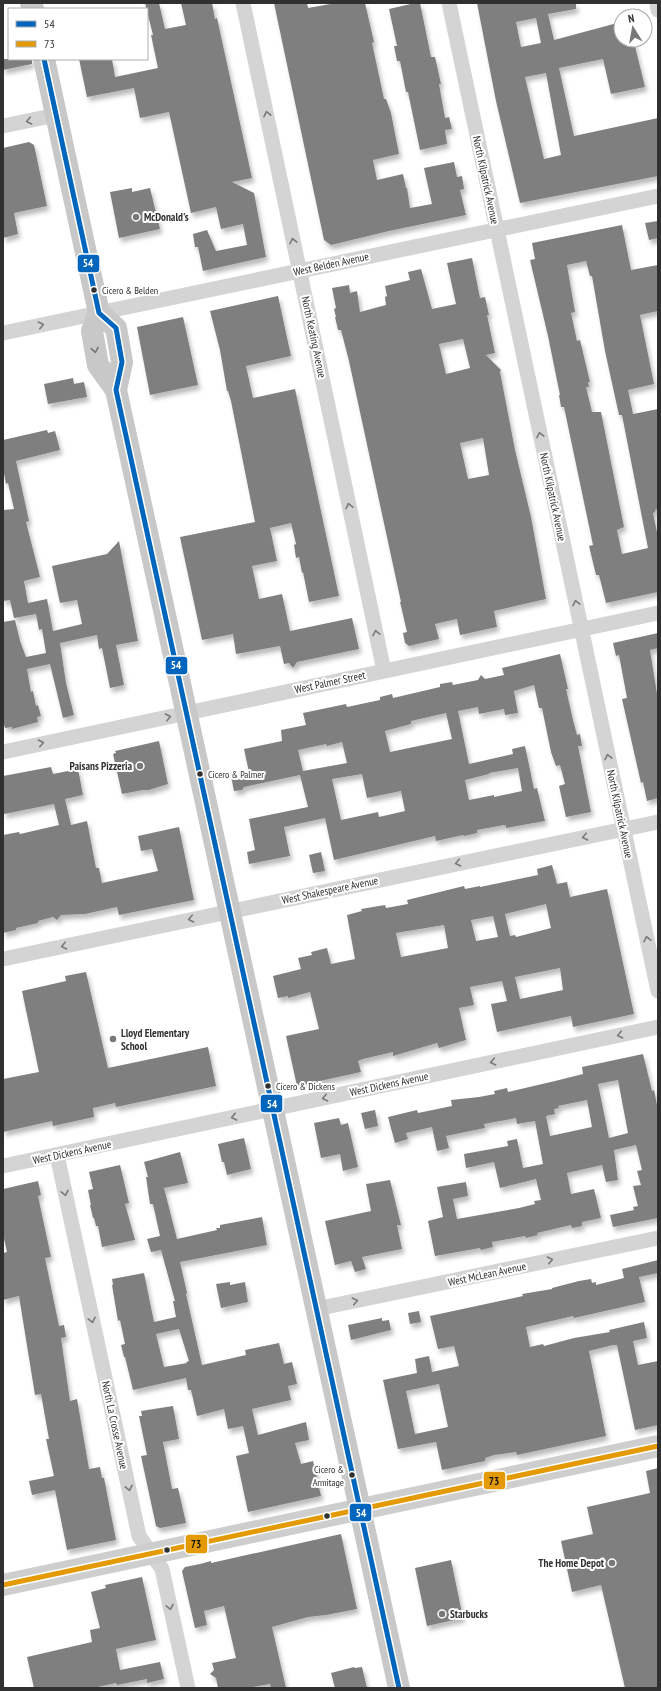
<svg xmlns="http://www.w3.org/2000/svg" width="661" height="1691" font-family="'PT Sans Narrow',sans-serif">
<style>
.building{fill:#7f7f7f;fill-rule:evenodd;filter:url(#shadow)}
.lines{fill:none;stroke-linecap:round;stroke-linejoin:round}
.minor{stroke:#d4d4d4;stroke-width:15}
.secondary{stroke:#cecece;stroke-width:22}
.primary{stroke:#c8c8c8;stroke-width:22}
.bus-1-casing{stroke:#fff;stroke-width:8}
.bus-2-casing{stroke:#fff;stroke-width:8}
.bus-1{stroke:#0065bd;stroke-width:5}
.bus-2{stroke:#e39a05;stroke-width:5}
.oneway{stroke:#7a7a7a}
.oneway2{stroke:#747474}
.poi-dot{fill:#787878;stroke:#fff;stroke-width:1.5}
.bus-dot{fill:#303030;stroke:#fff;stroke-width:1.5}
.labels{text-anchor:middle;stroke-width:4;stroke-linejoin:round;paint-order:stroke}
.bus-label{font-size:10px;fill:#303030;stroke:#fff;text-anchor:start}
.street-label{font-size:11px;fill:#303030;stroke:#fff}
.poi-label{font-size:11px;font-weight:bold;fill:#303030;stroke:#fff;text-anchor:start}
.line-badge{stroke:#fff;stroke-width:1.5}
.badge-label{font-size:11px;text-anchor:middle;font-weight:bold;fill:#fff}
.pale-badge-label{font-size:11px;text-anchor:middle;font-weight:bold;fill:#111}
</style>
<defs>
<filter id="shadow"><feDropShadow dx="2.5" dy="4.5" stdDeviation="2" flood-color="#0004"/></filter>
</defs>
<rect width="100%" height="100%" fill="#fff"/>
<path class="building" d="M145 3H159L165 29 186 25 181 3H212L215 19 217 18 252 178 232 182 254 193 266 257 203 271 198 247H195L193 234 207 230 216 251 247 245 243 224 221 229 216 207 191 213 169 112 140 118 134 88 87 97 79 59H112L115 77 158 68 151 35H153Z
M274 3H307L308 8 336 3H365L374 42 372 43 384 99H386L391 113 399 154 373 160 377 180 403 174 406 188H407L410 208 432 204 424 168 454 162 457 177 462 176 464 189 460 190 466 215 389 231 331 245 324 240Z
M415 3H420L431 57H435L441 84H439L445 118 449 117 452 129 445 130 447 144 420 150 408 92H406L400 61H397L394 46H397L389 9Z
M477 3H576V9L548 14 554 40 621 22V40L634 42 645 87 611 94 603 59 559 68 574 136 658 118V176L520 203 496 101ZM536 18 541 43 521 47 516 22ZM546 73 561 155 544 159 525 77Z
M3 59H32V64L3 70Z
M29 142 34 145 47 206 14 213 18 234 3 238V148Z
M132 188V192L150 188 160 229 119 238 110 192Z
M658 221V238L649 240 645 223Z
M622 225 631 270 658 265V311L640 315 654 384 628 390 633 414 658 409V509L655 510V512L653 513 658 537V592L606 603 599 575H596L589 546 593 545 564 407H561L559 395H560L548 336 530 260 535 259 532 243ZM586 261 590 276H592L605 351 619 415H622L648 548 622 554 617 530 624 527 601 412H592L586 387H589L588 382H590L580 340 577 341 571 313 575 312 567 265Z
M472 258 480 298 485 297 489 315H487L495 353 486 355 501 370 500 372 515 450 531 517 546 599 494 611 497 627 460 635 457 619 435 624 439 639 409 646 405 643 403 633 407 632 400 602H401L349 361 341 330H338L335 317H336L334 309 336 308 332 288 349 285 350 293 357 291 360 312 386 305 385 297 387 296 385 286 410 280 408 272 421 269 432 309 456 304 447 263ZM463 339 470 368 446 374 439 344ZM483 438 489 475 468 479 460 443Z
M278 296 291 356 246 366 253 398 295 389 339 596 309 602 303 572 302 573 299 557 296 558 294 545 296 544 291 523 270 528 277 561 252 566 259 599 282 594 290 631 352 618 359 649 297 662 293 668 289 663 284 664 280 646 236 654 233 634 202 640 180 537 255 522 231 401 228 391H227L220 350 210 311Z
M183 317 198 385 150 395 137 327Z
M73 378 74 384 84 382 87 397 48 404 44 384Z
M47 430 48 433 55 431 60 450 16 461 29 521 26 522 40 577 24 581 28 603 47 599 53 631 82 624 77 600 60 603 52 566 107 554 119 541 138 641 116 645 124 685 110 688 102 648 99 649 97 635 60 643 66 683 74 715 63 718 50 664 27 669 31 692 33 691 36 706 38 705 41 716 37 717 38 722 12 729V727L5 728 3 721V622L15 620 20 641 26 657 46 653 42 629 39 630 36 614 14 618 10 600 3 601V510L14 509 8 483 6 484 3 468V440Z
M658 633V648L650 650 658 700V798L647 801 643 782 641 783 622 699 627 698 619 655 616 656 613 643Z
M560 654 568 689H566L573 720 577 735 580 734 582 746H578L591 812 566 817 559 786 565 784 560 765 556 766 551 752 542 708H539L534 685 514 691 518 713 505 715 504 709 479 714 478 707 458 711 469 764 513 754 512 749 525 746 534 789 537 788 545 821 506 828V825L504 826V825L477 830V833L464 836 463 835 436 841 435 836 334 860 325 818 284 827 290 856 249 864 247 852 255 850 249 819 308 807 300 775 244 787 242 790 234 791 231 776 249 772 244 749 282 741 281 730 306 725 303 713 346 704 347 707 380 700V697L392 694 393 698 440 687V684L452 682 453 685 478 680 481 675 485 679 504 675 502 668ZM446 713 452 739 390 752 385 731 411 724V721ZM342 742 347 763 303 771 298 750 326 744 327 746ZM518 768 522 791 494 797V795L469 800 465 780 489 774V773ZM362 774 367 798 401 791 405 811 379 817 378 812 341 820 332 779Z
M159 741 168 784 149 790H143L122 794 113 754 116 753 115 751Z
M51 767 53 774 78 769 83 795 65 799 71 825 87 821 96 868H99L102 883 158 871 152 849 141 851 138 836 179 827 194 900 119 915 117 907 85 914 61 915 57 920 53 917 38 921V923L16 928V930L3 933V835L19 832 20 834 59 825 54 804 4 814 3 776Z
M321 852 325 871 313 873 309 855Z
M552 865 557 884 567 882 570 897 607 889 634 1014 573 1027 571 1016 497 1032 491 1004 507 1001 502 981 470 987 474 1005 459 1008 466 1040 439 1048 437 1043 393 1056V1052L363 1059 358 1061 361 1072 297 1086 286 1036 319 1029 310 992 288 998V996L278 998 273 976 301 969 298 958 312 955 311 952 327 948 331 964 355 959 347 915 362 911 361 909 385 905 386 908 408 904 407 900 464 886 465 889 480 886V887L538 875 537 869ZM546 904 551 928 516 937 515 935 510 936 505 914ZM493 916 498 937 476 941 471 920ZM444 925 448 948 401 957 396 933ZM560 968 563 990 520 999 515 977Z
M86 972 108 1068 208 1047 216 1086 116 1107 115 1103 93 1108 94 1117 53 1126 52 1121 3 1132V1079L39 1072 22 991 66 981 65 976Z
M643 1054 652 1091 654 1090 658 1110V1218L613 1227 610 1215 634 1210 633 1207 638 1206 633 1186 641 1185 637 1171 642 1170 636 1145 614 1150 618 1180 606 1182 602 1165 567 1173 571 1194 594 1189 601 1218 582 1222V1226L572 1228 571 1225 537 1233 538 1235 526 1238 525 1236 492 1242 493 1247 481 1250 480 1248 435 1256 428 1221 443 1217 437 1187 466 1182 468 1196 453 1199 457 1219 519 1208 535 1204 534 1201 541 1200 536 1179 500 1188 494 1162 466 1168 464 1154 508 1146 507 1141 517 1139 523 1168 543 1164 535 1121 517 1124 516 1118 484 1124 485 1128 446 1136 449 1148 437 1151 432 1127 406 1133 408 1139 395 1143 388 1117 417 1110 418 1113 452 1106 451 1100 479 1097 495 1094 494 1091 507 1088 508 1092 555 1081 583 1074 582 1067ZM618 1080 628 1133 609 1138 598 1084ZM587 1100 592 1127 550 1136 546 1116 555 1114 554 1109 559 1108 558 1106Z
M375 1110 378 1126 365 1129 361 1113Z
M339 1118 341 1125 348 1123 358 1167 343 1171 340 1154 321 1158 314 1123Z
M244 1138 251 1169 227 1175 224 1162H222L218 1144Z
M180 1152 188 1183 164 1188 177 1239 217 1230 216 1228H220V1225L262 1217 267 1245 180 1262 187 1293 186 1294 202 1365 246 1355 245 1350 279 1343 284 1364 292 1362 297 1384 288 1386 291 1400 252 1409 258 1435 306 1422 309 1440 295 1443 301 1464 313 1461 321 1496 248 1512 236 1456 249 1453 243 1426 228 1429 224 1409 197 1416 191 1390H188L186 1378 133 1390 125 1357H124L121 1345 125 1344 120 1320 118 1321 112 1285H113L112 1279 144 1273 154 1322 176 1317 173 1301H175L161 1250 151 1252 147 1239 160 1236 153 1204H150L146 1177H148L144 1162ZM179 1329 189 1361 186 1362 187 1363 164 1367 156 1334Z
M120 1165 129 1203 125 1204 135 1240 102 1247 98 1226H96L94 1218H93L90 1205H91L88 1190 93 1189 89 1172Z
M390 1180 401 1225H397L402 1249 362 1257 366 1269 355 1272 351 1261 335 1265 325 1221 371 1211 366 1184Z
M38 1181 41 1195 38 1196 51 1257 45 1258 59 1326 64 1325 66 1337 61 1338 70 1401 77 1399 89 1469 100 1467 102 1478H104L116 1540 67 1550 55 1490 32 1495 29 1481 54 1476 46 1439H49L41 1394 35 1395 19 1296 3 1300V1253L7 1252 3 1234V1189Z
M658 1260V1273L639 1277 645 1302 574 1318 573 1316 526 1327 530 1347 543 1344 544 1346 574 1338 610 1332 609 1330 644 1322 647 1338 633 1341 638 1365 658 1361V1425L635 1430 617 1345H613L589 1351 606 1436 517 1455 516 1452 494 1455 485 1458V1461L442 1470 436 1442 398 1449 383 1380 417 1373 415 1359 429 1356 432 1372 459 1366 454 1346 438 1349 430 1316 523 1296 522 1294 552 1289V1288L579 1281 591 1279 592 1283 596 1282V1285L624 1278 622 1269ZM439 1384 448 1427 415 1434 406 1391Z
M230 1282V1285L245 1282 248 1302 221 1308 216 1284Z
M419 1311 421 1322 410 1324 408 1313Z
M382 1318V1321L389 1320 391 1330 351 1340 348 1325Z
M173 1406 179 1439 163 1442 172 1489 178 1488 186 1523 160 1528 156 1526 141 1456 147 1455 139 1416H142L141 1411Z
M658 1468V1688H625L601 1585 572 1592 561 1541 593 1534 587 1507 650 1493 646 1471Z
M341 1534 357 1609 326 1615 308 1617 272 1627 286 1688H271L270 1684 247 1688H218L216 1678 210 1674 214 1670 212 1663 236 1658 224 1606 204 1611 207 1625 195 1628 182 1571 185 1567 200 1564 211 1561V1563Z
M451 1560 463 1618 427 1626 415 1568Z
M142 1577 156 1640 116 1649 120 1670 160 1662 164 1679 147 1683V1679L117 1685 116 1683 93 1688H34L27 1657 92 1642 90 1630 100 1628 91 1592 106 1588 105 1585Z
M354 1667 355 1668 362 1667 367 1688H335L331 1673Z"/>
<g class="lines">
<path class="minor" d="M243 3 384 671
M449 3 658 991
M657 3 658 10
M3 126 56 115
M3 333 658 196
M3 752 658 613
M3 959 658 822
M57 1155 139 1536 162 1569 188 1688
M3 1166 658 1027
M316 1309 658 1238"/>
<path class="secondary" d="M3 1585 658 1446"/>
<path class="primary" d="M31 3 33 9
M44 59 99 313 116 328 122 362 116 390
M99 313 92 331 98 365 116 390 399 1688"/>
<g class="bus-1-casing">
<path id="bus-1" d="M44 59 99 313 116 328 122 362 116 390 399 1688"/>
</g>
<g class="bus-2-casing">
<path id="bus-2" d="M3 1585 658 1446"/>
</g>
<use href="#bus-1" class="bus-1"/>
<use href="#bus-2" class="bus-2"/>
</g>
<defs><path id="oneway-chevron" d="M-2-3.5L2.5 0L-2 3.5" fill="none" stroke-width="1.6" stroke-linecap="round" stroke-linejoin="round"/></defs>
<g class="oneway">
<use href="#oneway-chevron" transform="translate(267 114) rotate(-102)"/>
<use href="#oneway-chevron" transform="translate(29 121) rotate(168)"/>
<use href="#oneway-chevron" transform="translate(293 241) rotate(-102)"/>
<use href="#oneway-chevron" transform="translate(41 325) rotate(-12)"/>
<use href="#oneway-chevron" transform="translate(540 435) rotate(-102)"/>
<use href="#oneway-chevron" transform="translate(349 506) rotate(-102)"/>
<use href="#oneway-chevron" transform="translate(576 603) rotate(-102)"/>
<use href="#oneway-chevron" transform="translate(376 633) rotate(-102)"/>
<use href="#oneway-chevron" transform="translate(168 717) rotate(-12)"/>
<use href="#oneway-chevron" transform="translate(41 743) rotate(-12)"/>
<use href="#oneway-chevron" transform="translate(608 757) rotate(-102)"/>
<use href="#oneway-chevron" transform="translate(585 837) rotate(168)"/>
<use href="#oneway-chevron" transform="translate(458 863) rotate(168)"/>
<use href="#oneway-chevron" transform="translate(191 919) rotate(168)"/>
<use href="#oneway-chevron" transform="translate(647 939) rotate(-102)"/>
<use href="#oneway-chevron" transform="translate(64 946) rotate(168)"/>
<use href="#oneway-chevron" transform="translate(620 1035) rotate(168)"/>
<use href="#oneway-chevron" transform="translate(493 1062) rotate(168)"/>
<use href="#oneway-chevron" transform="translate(325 1098) rotate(168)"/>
<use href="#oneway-chevron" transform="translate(234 1117) rotate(168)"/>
<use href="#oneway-chevron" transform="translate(65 1193) rotate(78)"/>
<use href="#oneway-chevron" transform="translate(550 1260) rotate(-12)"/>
<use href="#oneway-chevron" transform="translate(355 1301) rotate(-12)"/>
<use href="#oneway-chevron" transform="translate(92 1320) rotate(78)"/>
<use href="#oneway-chevron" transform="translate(129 1488) rotate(78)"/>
<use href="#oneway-chevron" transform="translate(170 1607) rotate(78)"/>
</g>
<use class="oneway2" href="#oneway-chevron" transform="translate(95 350) rotate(80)"/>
<g class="poi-dot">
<circle cx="136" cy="217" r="4"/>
<circle cx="140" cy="766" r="4"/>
<circle cx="113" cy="1039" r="4"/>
<circle cx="612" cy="1563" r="4"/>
<circle cx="442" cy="1614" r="4"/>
</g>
<g class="bus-dot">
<circle cx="94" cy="290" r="3.5"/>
<circle cx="200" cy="774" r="3.5"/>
<circle cx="268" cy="1086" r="3.5"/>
<circle cx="352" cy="1475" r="3.5"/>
<circle cx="327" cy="1516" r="3.5"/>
<circle cx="167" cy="1550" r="3.5"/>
</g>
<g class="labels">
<g class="bus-label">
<text x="102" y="294">Cicero &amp; Belden</text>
<text x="208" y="778">Cicero &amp; Palmer</text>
<text x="276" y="1090">Cicero &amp; Dickens</text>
<text x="344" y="1473" text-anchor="end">Cicero &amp;<tspan x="344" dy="13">Armitage</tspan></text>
</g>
<g class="street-label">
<text transform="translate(486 180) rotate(78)" y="4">North Kilpatrick Avenue</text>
<text transform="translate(331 264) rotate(-12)" y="4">West Belden Avenue</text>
<text transform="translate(314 337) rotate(78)" y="4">North Keating Avenue</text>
<text transform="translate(553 497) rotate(78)" y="4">North Kilpatrick Avenue</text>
<text transform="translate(330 682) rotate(-12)" y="4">West Palmer Street</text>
<text transform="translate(620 814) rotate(78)" y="4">North Kilpatrick Avenue</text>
<text transform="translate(330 890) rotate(-12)" y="4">West Shakespeare Avenue</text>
<text transform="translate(389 1084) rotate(-12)" y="4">West Dickens Avenue</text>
<text transform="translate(72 1152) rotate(-12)" y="4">West Dickens Avenue</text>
<text transform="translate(487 1274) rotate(-12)" y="4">West McLean Avenue</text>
<text transform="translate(115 1425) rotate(78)" y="4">North La Crosse Avenue</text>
</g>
<g class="poi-label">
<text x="144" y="221">McDonald's</text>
<text x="132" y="770" text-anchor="end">Paisans Pizzeria</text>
<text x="121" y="1037">Lloyd Elementary<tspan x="121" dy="13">School</tspan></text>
<text x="604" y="1567" text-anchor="end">The Home Depot</text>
<text x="450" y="1618">Starbucks</text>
</g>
</g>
<g class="line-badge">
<rect x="77" y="254" width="23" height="19" rx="4" fill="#0065bd"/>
<rect x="165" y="656" width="23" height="19" rx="4" fill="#0065bd"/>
<rect x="260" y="1094" width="23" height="19" rx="4" fill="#0065bd"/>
<rect x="483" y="1471" width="23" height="19" rx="4" fill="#e39a05"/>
<rect x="349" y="1503" width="23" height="19" rx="4" fill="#0065bd"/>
<rect x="185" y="1534" width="23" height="20" rx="4" fill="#e39a05"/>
</g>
<g class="badge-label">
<text x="88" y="267">54</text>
<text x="176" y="669">54</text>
<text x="272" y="1108">54</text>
<text x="361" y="1517">54</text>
</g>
<g class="pale-badge-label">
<text x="494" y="1485">73</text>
<text x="196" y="1548">73</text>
</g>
<rect width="661" height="1691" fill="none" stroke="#303030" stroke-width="8"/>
<rect x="8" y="8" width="140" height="52" fill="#ffffff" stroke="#acacac"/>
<rect x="16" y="21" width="20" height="6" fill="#0065bd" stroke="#acacac"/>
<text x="44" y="28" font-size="12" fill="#303030">54</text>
<rect x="16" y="41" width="20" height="6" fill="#e39a05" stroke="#acacac"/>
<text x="44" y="48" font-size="12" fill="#303030">73</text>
<g transform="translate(633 28) rotate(349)"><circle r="19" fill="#ffffff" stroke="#acacac"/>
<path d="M0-3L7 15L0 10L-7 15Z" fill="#787878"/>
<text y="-6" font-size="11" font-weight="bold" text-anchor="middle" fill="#303030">N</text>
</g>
</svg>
